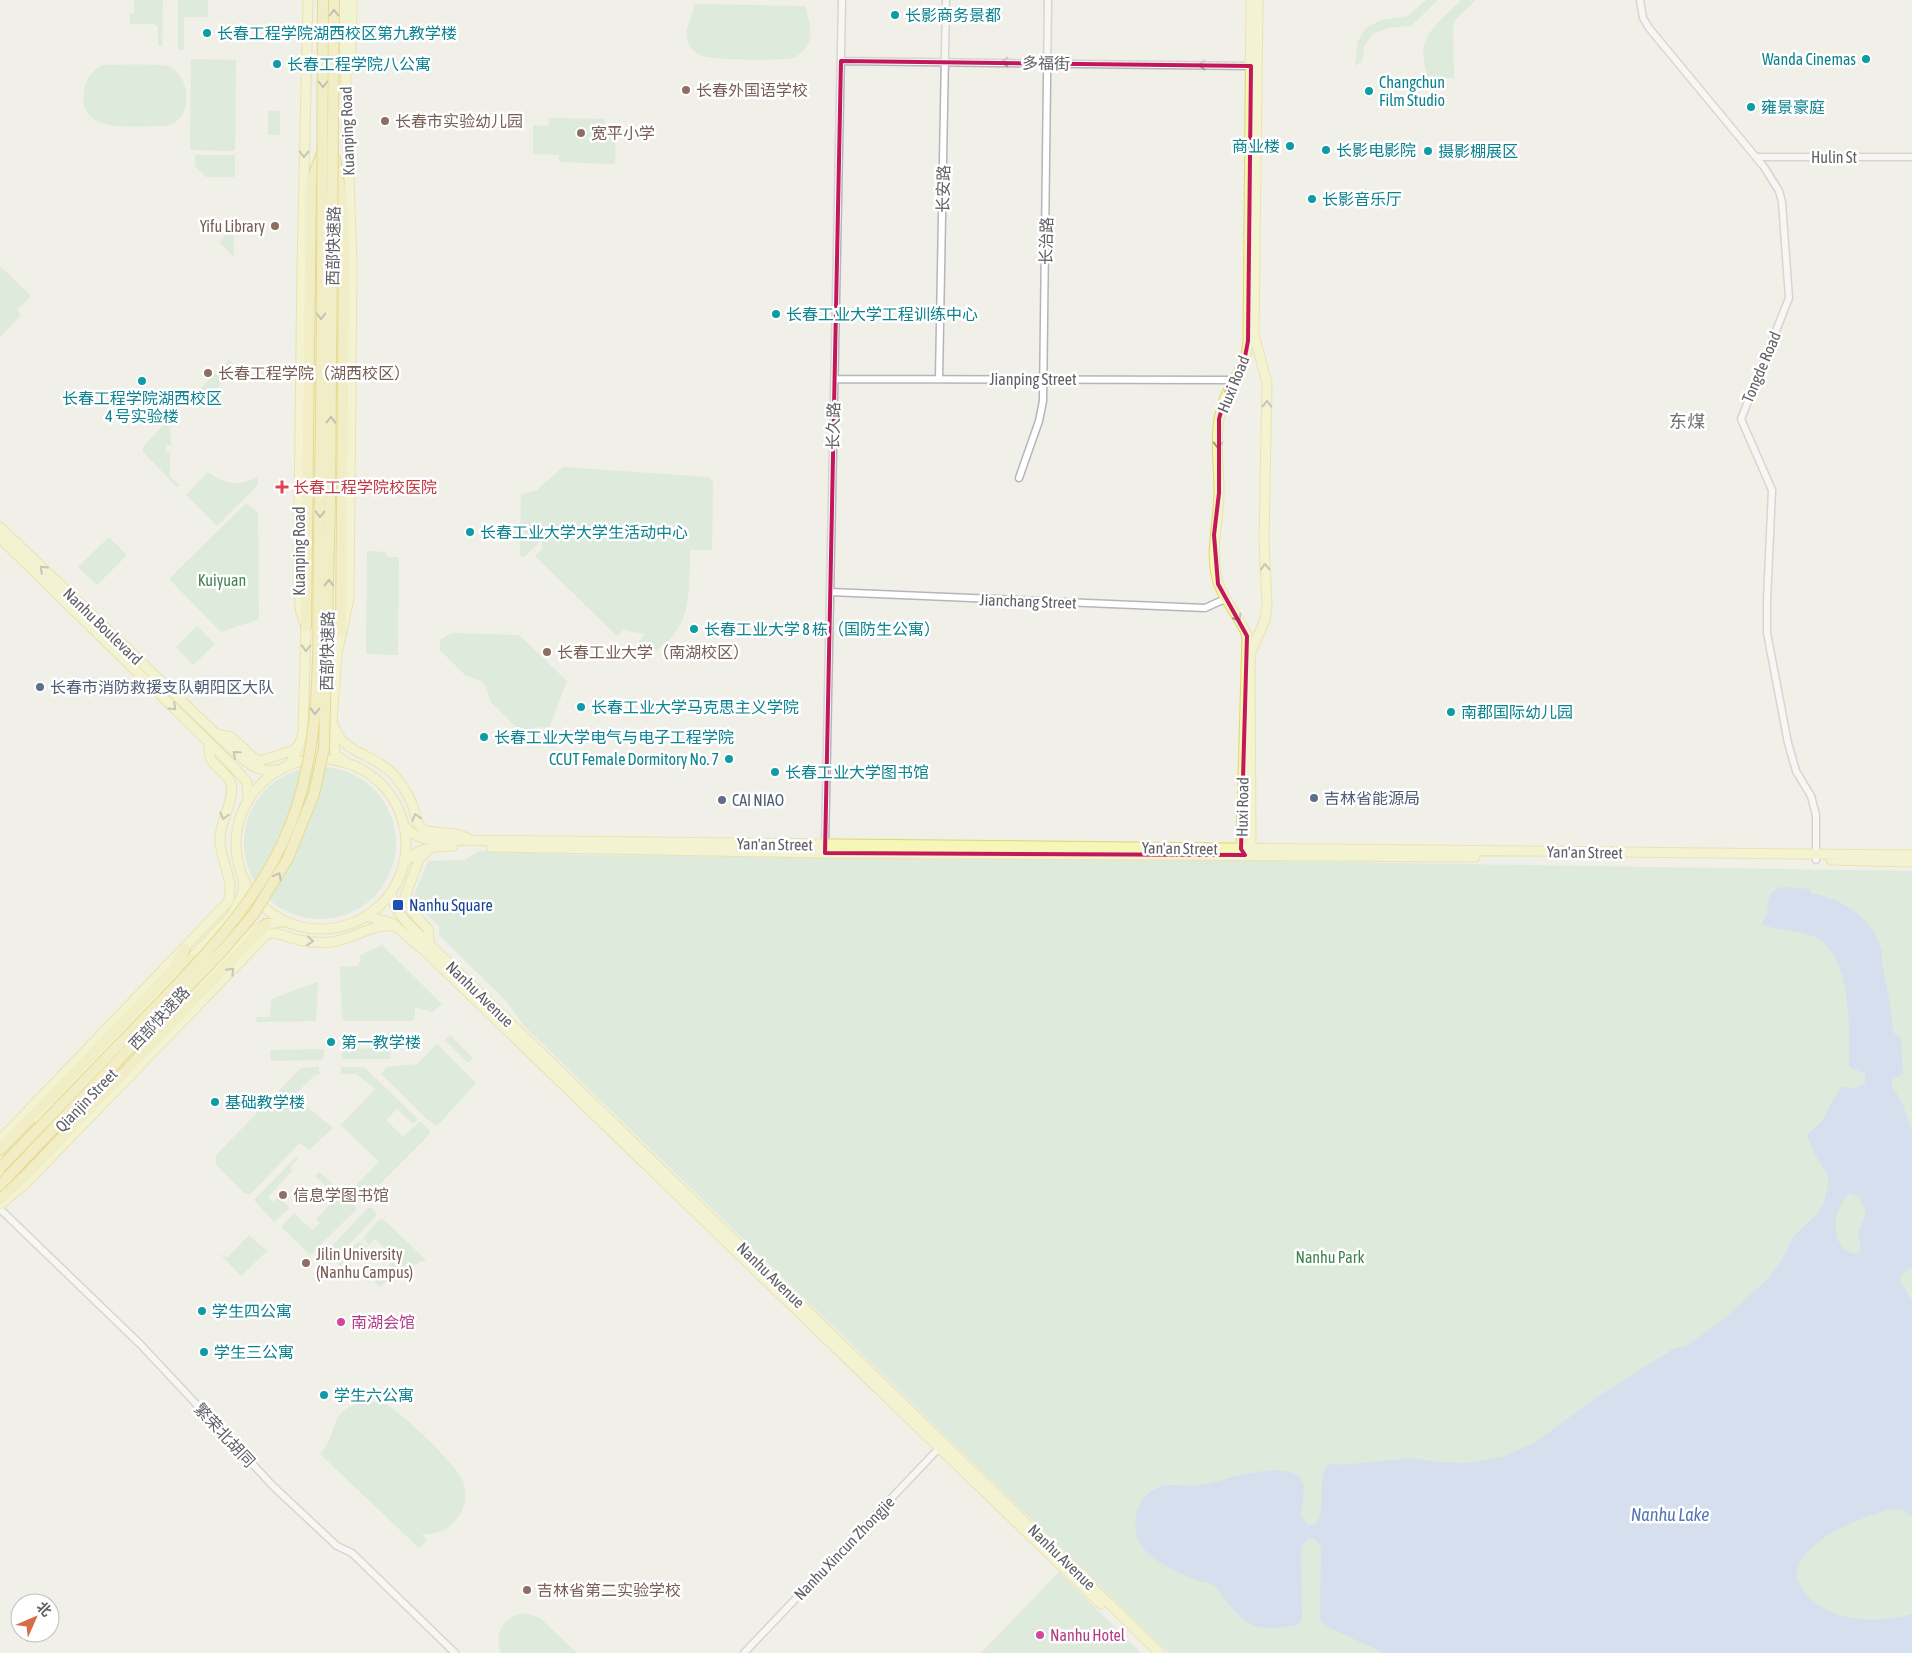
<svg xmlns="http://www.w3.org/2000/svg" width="1912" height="1653" font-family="'Asap Condensed','Noto Sans SC',sans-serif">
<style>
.green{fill:#c8e4cd}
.water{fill:#b3ccf5;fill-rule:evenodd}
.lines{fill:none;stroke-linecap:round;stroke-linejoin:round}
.minor-casing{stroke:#b5b6bb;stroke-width:9}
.major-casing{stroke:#e1d670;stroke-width:11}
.highway-casing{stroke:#dcc21c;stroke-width:12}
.minor{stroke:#fff;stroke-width:6}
.major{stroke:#f5f6b7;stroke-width:9}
.highway{stroke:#f1ea9e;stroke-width:10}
.highway-bridge-casing{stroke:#dcc21c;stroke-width:12;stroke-linecap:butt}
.highway-bridge{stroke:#f1ea9e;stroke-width:10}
.oneway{stroke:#8c8a77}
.oneway2{stroke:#a0a0a3}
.oneway3{stroke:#949582}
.marked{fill:none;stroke:#c2185b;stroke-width:4;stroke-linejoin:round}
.culture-dot{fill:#0f9aa8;stroke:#fff;stroke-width:2}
.education-dot{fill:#8d6e63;stroke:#fff;stroke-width:2}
.health-dot{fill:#e0444e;stroke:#fff;stroke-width:2}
.service-dot{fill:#5c6f8a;stroke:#fff;stroke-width:2}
.transit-dot{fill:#1a4fb4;stroke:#fff;stroke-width:2}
.hotel-dot{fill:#d1479c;stroke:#fff;stroke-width:2}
.labels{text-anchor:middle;stroke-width:5;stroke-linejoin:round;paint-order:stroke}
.culture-label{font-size:16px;fill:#0d838f;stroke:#fff;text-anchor:start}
.street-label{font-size:16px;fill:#606166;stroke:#fff}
.education-label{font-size:16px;fill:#785e54;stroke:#fff;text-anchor:start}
.health-label{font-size:16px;fill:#be3a42;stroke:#fff;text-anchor:start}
.park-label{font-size:16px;fill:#428350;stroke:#fff}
.service-label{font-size:16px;fill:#4e5e75;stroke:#fff;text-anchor:start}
.transit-label{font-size:16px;fill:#164399;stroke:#fff;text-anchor:start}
.hotel-label{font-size:16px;fill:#b23c85;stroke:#fff;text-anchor:start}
.neighbourhood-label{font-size:18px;fill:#717378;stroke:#fff}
.water-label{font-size:18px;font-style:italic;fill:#5775b7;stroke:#fff}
</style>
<rect width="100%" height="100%" fill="#f0efe8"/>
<path class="green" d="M134 0H163L162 46H158V27L154 24H130V14L134 13Z
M178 0H208V17H184V50H178Z
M1426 0H1438L1411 26 1387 28 1373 34 1364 46 1362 61 1355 66 1358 41 1366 28 1381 20 1408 16Z
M1461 0H1476L1456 19 1453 27 1454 78H1428C1414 36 1434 28 1461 0Z
M694 4 806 6C807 20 815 33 807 46 803 52 798 56 792 58 781 61 714 60 703 56 697 54 692 50 689 44 681 28 694 19 694 4Z
M191 59 236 60 235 151 190 150Z
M102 65C114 65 164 63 171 67 194 81 192 127 160 126 134 126 77 134 84 92 86 78 91 72 102 65Z
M268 111H280V135H268Z
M549 118 604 119 605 124H616L615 164 559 162V155L533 154V125L549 126Z
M195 155H235V177H206L195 166Z
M233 228 234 257 219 242Z
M0 266 31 296 17 310 21 315 0 337Z
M229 360 233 364V372L203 403 193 396Z
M170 418 171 445H166V452H170V477L179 485 177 487 143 452V447Z
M563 467 708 477 713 482 712 550H690C689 603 693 635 637 661L631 658 630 653 645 634 623 630 617 636 535 556 542 549V540L524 557 520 556 521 494 537 490Z
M208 472C225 485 240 487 258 476V485L217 526 186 495Z
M246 503 258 512 259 619 221 632 169 579Z
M109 537 127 555 97 585 78 567Z
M367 551 386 552 387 557H399L398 655 366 654Z
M197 626 215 644 193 665 176 647Z
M452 633 519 635 567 681 549 728 534 727 525 736 490 701 486 686 481 681 465 675 439 649 441 639Z
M244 843a76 76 0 1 1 152 0a76 76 0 1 1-152 0Z
M479 851 580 855 1268 861 1912 871V1653H1169L524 1026 506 1001 438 934 440 927 414 902 413 898 428 861 465 860Z
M382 945 442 1004 432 1012 415 1007V1019L411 1021H344L342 1017 340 967 357 966 361 960 359 956Z
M318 982 316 1021 257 1022 256 1017H270L271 999Z
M450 1035 473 1058 470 1062H467L445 1040Z
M437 1044 476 1083 437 1126 427 1119 381 1074 386 1067 417 1064Z
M390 1048 391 1059H342L341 1049Z
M324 1049 323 1060 271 1061 270 1050Z
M318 1067 320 1074 315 1075 293 1096 333 1128 309 1150 300 1143 250 1194H245L216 1165V1155L301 1068Z
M341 1067H364L418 1119 413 1124 397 1109 386 1120 403 1137 420 1121 430 1131V1134L362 1202 350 1191 379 1162 341 1125 375 1089 356 1074H341Z
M296 1157 298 1159 290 1167 293 1170 268 1197 273 1202 278 1197 290 1208 274 1222 254 1200Z
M320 1172 356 1207V1210L310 1255 281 1227 294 1213 312 1230 320 1223 316 1219 337 1197 315 1176Z
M368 1208H372L377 1215 335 1259H331L326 1252Z
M383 1219 426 1260 403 1269 380 1287 374 1281 395 1259 375 1239 369 1245 363 1238 379 1220Z
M249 1235 267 1251 241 1276 219 1253 227 1258Z
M358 1242 367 1247 353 1262 348 1258 340 1266 337 1262Z
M364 1402C372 1401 380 1402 387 1405 401 1412 458 1466 463 1481 468 1494 465 1510 456 1520 447 1531 435 1535 422 1534L427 1540 419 1548 320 1454C340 1434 326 1410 364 1402Z
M1059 1572 1141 1653H981Z
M526 1613 540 1618 577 1653H501C493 1633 505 1615 526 1613Z"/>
<path class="water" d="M1781 887 1810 889V893C1843 899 1871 916 1881 949 1883 956 1881 962 1883 968 1887 990 1892 1010 1893 1032L1901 1039 1903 1074 1893 1079 1891 1085 1902 1102 1912 1131V1267L1901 1275 1900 1280 1912 1301V1517L1901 1509H1892C1861 1518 1810 1535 1798 1568 1795 1575 1799 1584 1803 1590 1827 1623 1877 1624 1912 1614V1653H1384L1328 1627 1320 1620 1321 1547 1315 1539 1309 1538 1301 1547 1302 1619 1298 1624C1266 1633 1249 1630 1228 1603 1224 1598 1219 1590 1214 1586 1208 1582 1202 1582 1196 1580 1175 1570 1144 1560 1137 1536 1130 1511 1145 1485 1172 1485 1184 1485 1195 1487 1207 1484 1228 1479 1286 1459 1301 1479L1304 1487 1301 1516 1308 1525H1314C1328 1514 1316 1484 1326 1467L1333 1463 1341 1465 1412 1458 1436 1462 1466 1463 1503 1457 1536 1442 1597 1397 1675 1348 1686 1346 1720 1322 1768 1279 1781 1261 1793 1237 1817 1214 1823 1205 1828 1186V1175L1814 1153 1807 1135 1822 1121 1834 1098 1842 1087 1856 1088 1865 1083V1074L1849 1067C1849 1031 1853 958 1817 938 1800 929 1778 932 1762 924 1763 920 1767 916 1767 912 1769 900 1768 892 1781 887ZM1850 1193 1860 1198 1866 1211 1858 1234 1861 1250 1857 1254C1828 1252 1832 1206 1850 1193Z"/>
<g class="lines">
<g class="minor-casing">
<path id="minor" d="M1640 0 1643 18 1649 28 1764 167 1779 191 1782 202 1789 298 1741 419 1772 490 1767 600V633L1788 743 1796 771 1811 796 1816 815V860
M841 61 1251 66
M1756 157H1912
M939 378 946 0
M834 379 1232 380
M1019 478 1039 421 1043 401 1048 0
M830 592 1205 608 1225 599
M825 846 842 0
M0 1209 140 1344 274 1487 337 1546 352 1553 455 1653
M744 1653 941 1446"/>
</g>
<g class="major-casing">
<path id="major" d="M343 0 352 265 349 598 337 654 331 734 336 755 348 764
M1251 0 1248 341C1247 348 1247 357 1243 363 1233 384 1223 394 1219 419 1215 442 1219 468 1219 491 1219 522 1209 552 1218 582 1224 602 1240 616 1247 636L1241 849 1245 855 1251 849 1250 654 1265 620 1267 604 1264 541 1267 383 1254 335 1258 0
M348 70 351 60 352 0
M0 527 234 751C247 763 258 773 277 770
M0 538 228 761 247 782 248 800
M334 726C342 753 371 753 391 772 400 781 407 792 412 804 415 811 415 823 422 828 431 836 453 829 469 839
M216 734 231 737 254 758 260 761 294 750 299 745
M236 844a85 85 0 1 1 170 0a85 85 0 1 1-170 0Z
M288 766 295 756 303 733 306 626 301 613 298 590 302 266 308 0
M403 824C414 840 430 840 447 840L1912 855
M491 847 825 853 1475 857
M429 849 419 859 404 900 407 906 428 929 430 945
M1831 860 1912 862
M404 863C417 848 433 846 453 846
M391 892C393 914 415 930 430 945L1160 1653
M367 916 392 923 428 954 1101 1604
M156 1027 245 936 266 924 283 922
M39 1121 232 915 243 893V881
M0 1140 228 902C236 882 219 859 220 837 221 821 235 798 231 784 228 772 213 767 210 757 209 752 209 746 208 741
M0 1205 27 1182 268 933C279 932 289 938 299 940 309 942 320 943 331 942 351 940 374 923 391 926"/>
</g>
<g class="highway-casing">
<path id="highway" d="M335 159 342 201 344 253 341 632
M306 626 311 182 322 153
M174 969 192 959
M0 1150 174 969 185 949
M0 1199 25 1176 266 924"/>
</g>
<use href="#minor" class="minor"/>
<use href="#major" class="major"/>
<use href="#highway" class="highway"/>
<g class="highway-bridge-casing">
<path id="highway-bridge" d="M0 1168C48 1119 95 1069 143 1020 195 966 249 913 282 844 326 753 317 640 319 540 323 360 322 180 323 0
M0 1185 223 950 254 914 288 858 314 794 324 748 330 500 334 0"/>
</g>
<use href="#highway-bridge" class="highway-bridge"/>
</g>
<defs><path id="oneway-chevron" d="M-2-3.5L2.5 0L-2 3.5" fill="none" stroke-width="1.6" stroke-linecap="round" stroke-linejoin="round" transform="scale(1.25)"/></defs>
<g class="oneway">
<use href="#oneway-chevron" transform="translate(334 13) rotate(-90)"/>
<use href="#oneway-chevron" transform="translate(323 84) rotate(90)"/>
<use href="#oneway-chevron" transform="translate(321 316) rotate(90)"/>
<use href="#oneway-chevron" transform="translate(331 420) rotate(-89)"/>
<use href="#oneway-chevron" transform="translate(320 514) rotate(91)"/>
<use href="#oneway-chevron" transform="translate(329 583) rotate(-89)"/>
<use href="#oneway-chevron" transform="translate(315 711) rotate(91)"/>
<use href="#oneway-chevron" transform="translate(278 876) rotate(-61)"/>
</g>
<g class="oneway2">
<use href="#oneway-chevron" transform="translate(1005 62) rotate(-180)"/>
<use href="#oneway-chevron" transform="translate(1202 65) rotate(-179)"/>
</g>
<g class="oneway3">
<use href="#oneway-chevron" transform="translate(304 154) rotate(91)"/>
<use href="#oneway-chevron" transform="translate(1267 404) rotate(-89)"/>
<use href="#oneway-chevron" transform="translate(1218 445) rotate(90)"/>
<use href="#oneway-chevron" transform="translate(1265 567) rotate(-93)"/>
<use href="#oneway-chevron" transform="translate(43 569) rotate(-136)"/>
<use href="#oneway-chevron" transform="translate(1238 618) rotate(57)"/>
<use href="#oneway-chevron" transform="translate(306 648) rotate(91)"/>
<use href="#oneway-chevron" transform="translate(173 707) rotate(44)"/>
<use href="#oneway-chevron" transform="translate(236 754) rotate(-139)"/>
<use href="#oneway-chevron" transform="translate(224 816) rotate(105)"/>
<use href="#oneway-chevron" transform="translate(416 817) rotate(-105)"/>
<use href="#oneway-chevron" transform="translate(310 941) rotate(5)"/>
<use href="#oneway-chevron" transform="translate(231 971) rotate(-46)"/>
</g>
<path d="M0 0H1912V1653H0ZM841 61 1251 66 1248 341 1244 362 1228 387 1219 419V493L1214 535 1218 584 1247 636 1241 849 1245 855 825 853Z" fill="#f0efe8" fill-opacity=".55" fill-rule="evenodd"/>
<path class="marked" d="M841 61 1251 66 1248 341 1244 362 1228 387 1219 419V493L1214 535 1218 584 1247 636 1241 849 1245 855 825 853Z"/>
<g class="culture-dot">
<circle cx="895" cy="15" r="5"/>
<circle cx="207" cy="33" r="5"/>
<circle cx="1866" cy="59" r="5"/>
<circle cx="277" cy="64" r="5"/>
<circle cx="1369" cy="91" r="5"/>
<circle cx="1751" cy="107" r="5"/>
<circle cx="1290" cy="146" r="5"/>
<circle cx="1326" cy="150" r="5"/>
<circle cx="1428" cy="151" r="5"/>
<circle cx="1312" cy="199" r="5"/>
<circle cx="776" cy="314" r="5"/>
<circle cx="142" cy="381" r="5"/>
<circle cx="470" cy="532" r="5"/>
<circle cx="694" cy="629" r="5"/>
<circle cx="581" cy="707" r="5"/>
<circle cx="1451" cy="712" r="5"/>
<circle cx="484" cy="737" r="5"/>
<circle cx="729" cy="759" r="5"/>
<circle cx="775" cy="772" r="5"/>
<circle cx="331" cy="1042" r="5"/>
<circle cx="215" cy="1102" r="5"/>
<circle cx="202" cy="1311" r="5"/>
<circle cx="204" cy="1352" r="5"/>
<circle cx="324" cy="1395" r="5"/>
</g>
<g class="education-dot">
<circle cx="686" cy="90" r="5"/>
<circle cx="385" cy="121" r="5"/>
<circle cx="581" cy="133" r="5"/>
<circle cx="275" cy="226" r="5"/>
<circle cx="208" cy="373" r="5"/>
<circle cx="547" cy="652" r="5"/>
<circle cx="283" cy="1195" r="5"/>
<circle cx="306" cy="1263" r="5"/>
<circle cx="527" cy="1590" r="5"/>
</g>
<path class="health-dot" d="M279.5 479.5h5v5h5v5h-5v5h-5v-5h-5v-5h5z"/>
<g class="service-dot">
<circle cx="40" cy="687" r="5"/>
<circle cx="1314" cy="798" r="5"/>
<circle cx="722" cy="800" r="5"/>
</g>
<rect class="transit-dot" x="392" y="899" width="12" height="12" rx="2.5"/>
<g class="hotel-dot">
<circle cx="341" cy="1322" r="5"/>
<circle cx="1040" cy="1635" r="5"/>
</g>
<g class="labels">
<g class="culture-label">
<text x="905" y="21">长影商务景都</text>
<text x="217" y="39">长春工程学院湖西校区第九教学楼</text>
<text x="1856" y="65" text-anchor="end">Wanda Cinemas</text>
<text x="287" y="70">长春工程学院八公寓</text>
<text x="1379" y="88">Changchun<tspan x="1379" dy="18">Film Studio</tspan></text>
<text x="1761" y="113">雍景豪庭</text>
<text x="1280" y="152" text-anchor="end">商业楼</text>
<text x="1336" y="156">长影电影院</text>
<text x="1438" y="157">摄影棚展区</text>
<text x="1322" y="205">长影音乐厅</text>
<text x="786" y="320">长春工业大学工程训练中心</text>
<text x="142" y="404" text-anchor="middle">长春工程学院湖西校区<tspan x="142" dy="18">4 号实验楼</tspan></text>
<text x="480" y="538">长春工业大学大学生活动中心</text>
<text x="704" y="635">长春工业大学 8 栋（国防生公寓）</text>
<text x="591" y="713">长春工业大学马克思主义学院</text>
<text x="1461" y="718">南郡国际幼儿园</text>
<text x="494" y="743">长春工业大学电气与电子工程学院</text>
<text x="719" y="765" text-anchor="end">CCUT Female Dormitory No. 7</text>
<text x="785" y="778">长春工业大学图书馆</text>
<text x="341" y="1048">第一教学楼</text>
<text x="225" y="1108">基础教学楼</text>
<text x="212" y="1317">学生四公寓</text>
<text x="214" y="1358">学生三公寓</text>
<text x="334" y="1401">学生六公寓</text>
</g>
<g class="street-label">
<text transform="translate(1046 63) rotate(1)" y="6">多福街</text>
<text transform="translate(347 131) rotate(-92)" y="6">Kuanping Road</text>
<text x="1834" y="163">Hulin St</text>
<text transform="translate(943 189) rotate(-89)" y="6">长安路</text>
<text transform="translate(1046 241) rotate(-89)" y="6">长治路</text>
<text transform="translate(333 246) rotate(-89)" y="6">西部快速路</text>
<text transform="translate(1761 367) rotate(-67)" y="6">Tongde Road</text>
<text x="1033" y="385">Jianping Street</text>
<text transform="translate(1233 384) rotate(-68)" y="6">Huxi Road</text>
<text transform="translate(833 426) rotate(-89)" y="6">长久路</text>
<text transform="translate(299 551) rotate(-90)" y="6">Kuanping Road</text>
<text transform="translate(1028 601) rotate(2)" y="6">Jianchang Street</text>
<text transform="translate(103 626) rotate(44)" y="6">Nanhu Boulevard</text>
<text transform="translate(327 651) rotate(-89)" y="6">西部快速路</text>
<text transform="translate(1242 807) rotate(-89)" y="6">Huxi Road</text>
<text transform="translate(775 844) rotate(1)" y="6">Yan'an Street</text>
<text transform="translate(1180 848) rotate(1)" y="6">Yan'an Street</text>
<text transform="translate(1585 852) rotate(1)" y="6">Yan'an Street</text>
<text transform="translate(480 994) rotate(44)" y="6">Nanhu Avenue</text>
<text transform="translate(159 1018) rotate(-47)" y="6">西部快速路</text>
<text transform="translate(86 1100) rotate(-46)" y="6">Qianjin Street</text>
<text transform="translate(771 1275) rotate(44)" y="6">Nanhu Avenue</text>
<text transform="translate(225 1435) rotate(47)" y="6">繁荣北胡同</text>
<text transform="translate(844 1548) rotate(-46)" y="6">Nanhu Xincun Zhongjie</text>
<text transform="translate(1062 1557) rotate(44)" y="6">Nanhu Avenue</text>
</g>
<g class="education-label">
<text x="696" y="96">长春外国语学校</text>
<text x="395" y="127">长春市实验幼儿园</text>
<text x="591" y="139">宽平小学</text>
<text x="265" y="232" text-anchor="end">Yifu Library</text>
<text x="218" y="379">长春工程学院（湖西校区）</text>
<text x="557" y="658">长春工业大学（南湖校区）</text>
<text x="293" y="1201">信息学图书馆</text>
<text x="316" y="1260">Jilin University<tspan x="316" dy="18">(Nanhu Campus)</tspan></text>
<text x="537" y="1596">吉林省第二实验学校</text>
</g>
<g class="health-label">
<text x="293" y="493">长春工程学院校医院</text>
</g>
<g class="park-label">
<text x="222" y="586">Kuiyuan</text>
<text x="1330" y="1263">Nanhu Park</text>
</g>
<g class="service-label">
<text x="50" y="693">长春市消防救援支队朝阳区大队</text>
<text x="1324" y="804">吉林省能源局</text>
<text x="732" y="806">CAI NIAO</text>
</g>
<g class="transit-label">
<text x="409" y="911">Nanhu Square</text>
</g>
<g class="hotel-label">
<text x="351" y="1328">南湖会馆</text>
<text x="1050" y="1641">Nanhu Hotel</text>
</g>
<g class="neighbourhood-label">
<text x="1687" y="428">东煤</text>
</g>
<g class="water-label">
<text x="1670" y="1521">Nanhu Lake</text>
</g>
</g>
<g transform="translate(35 1618) rotate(45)"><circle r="24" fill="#ffffff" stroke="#bfc0c2"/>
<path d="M0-4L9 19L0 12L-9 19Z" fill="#d56d49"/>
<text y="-8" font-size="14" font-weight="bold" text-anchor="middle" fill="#606166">北</text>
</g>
</svg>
